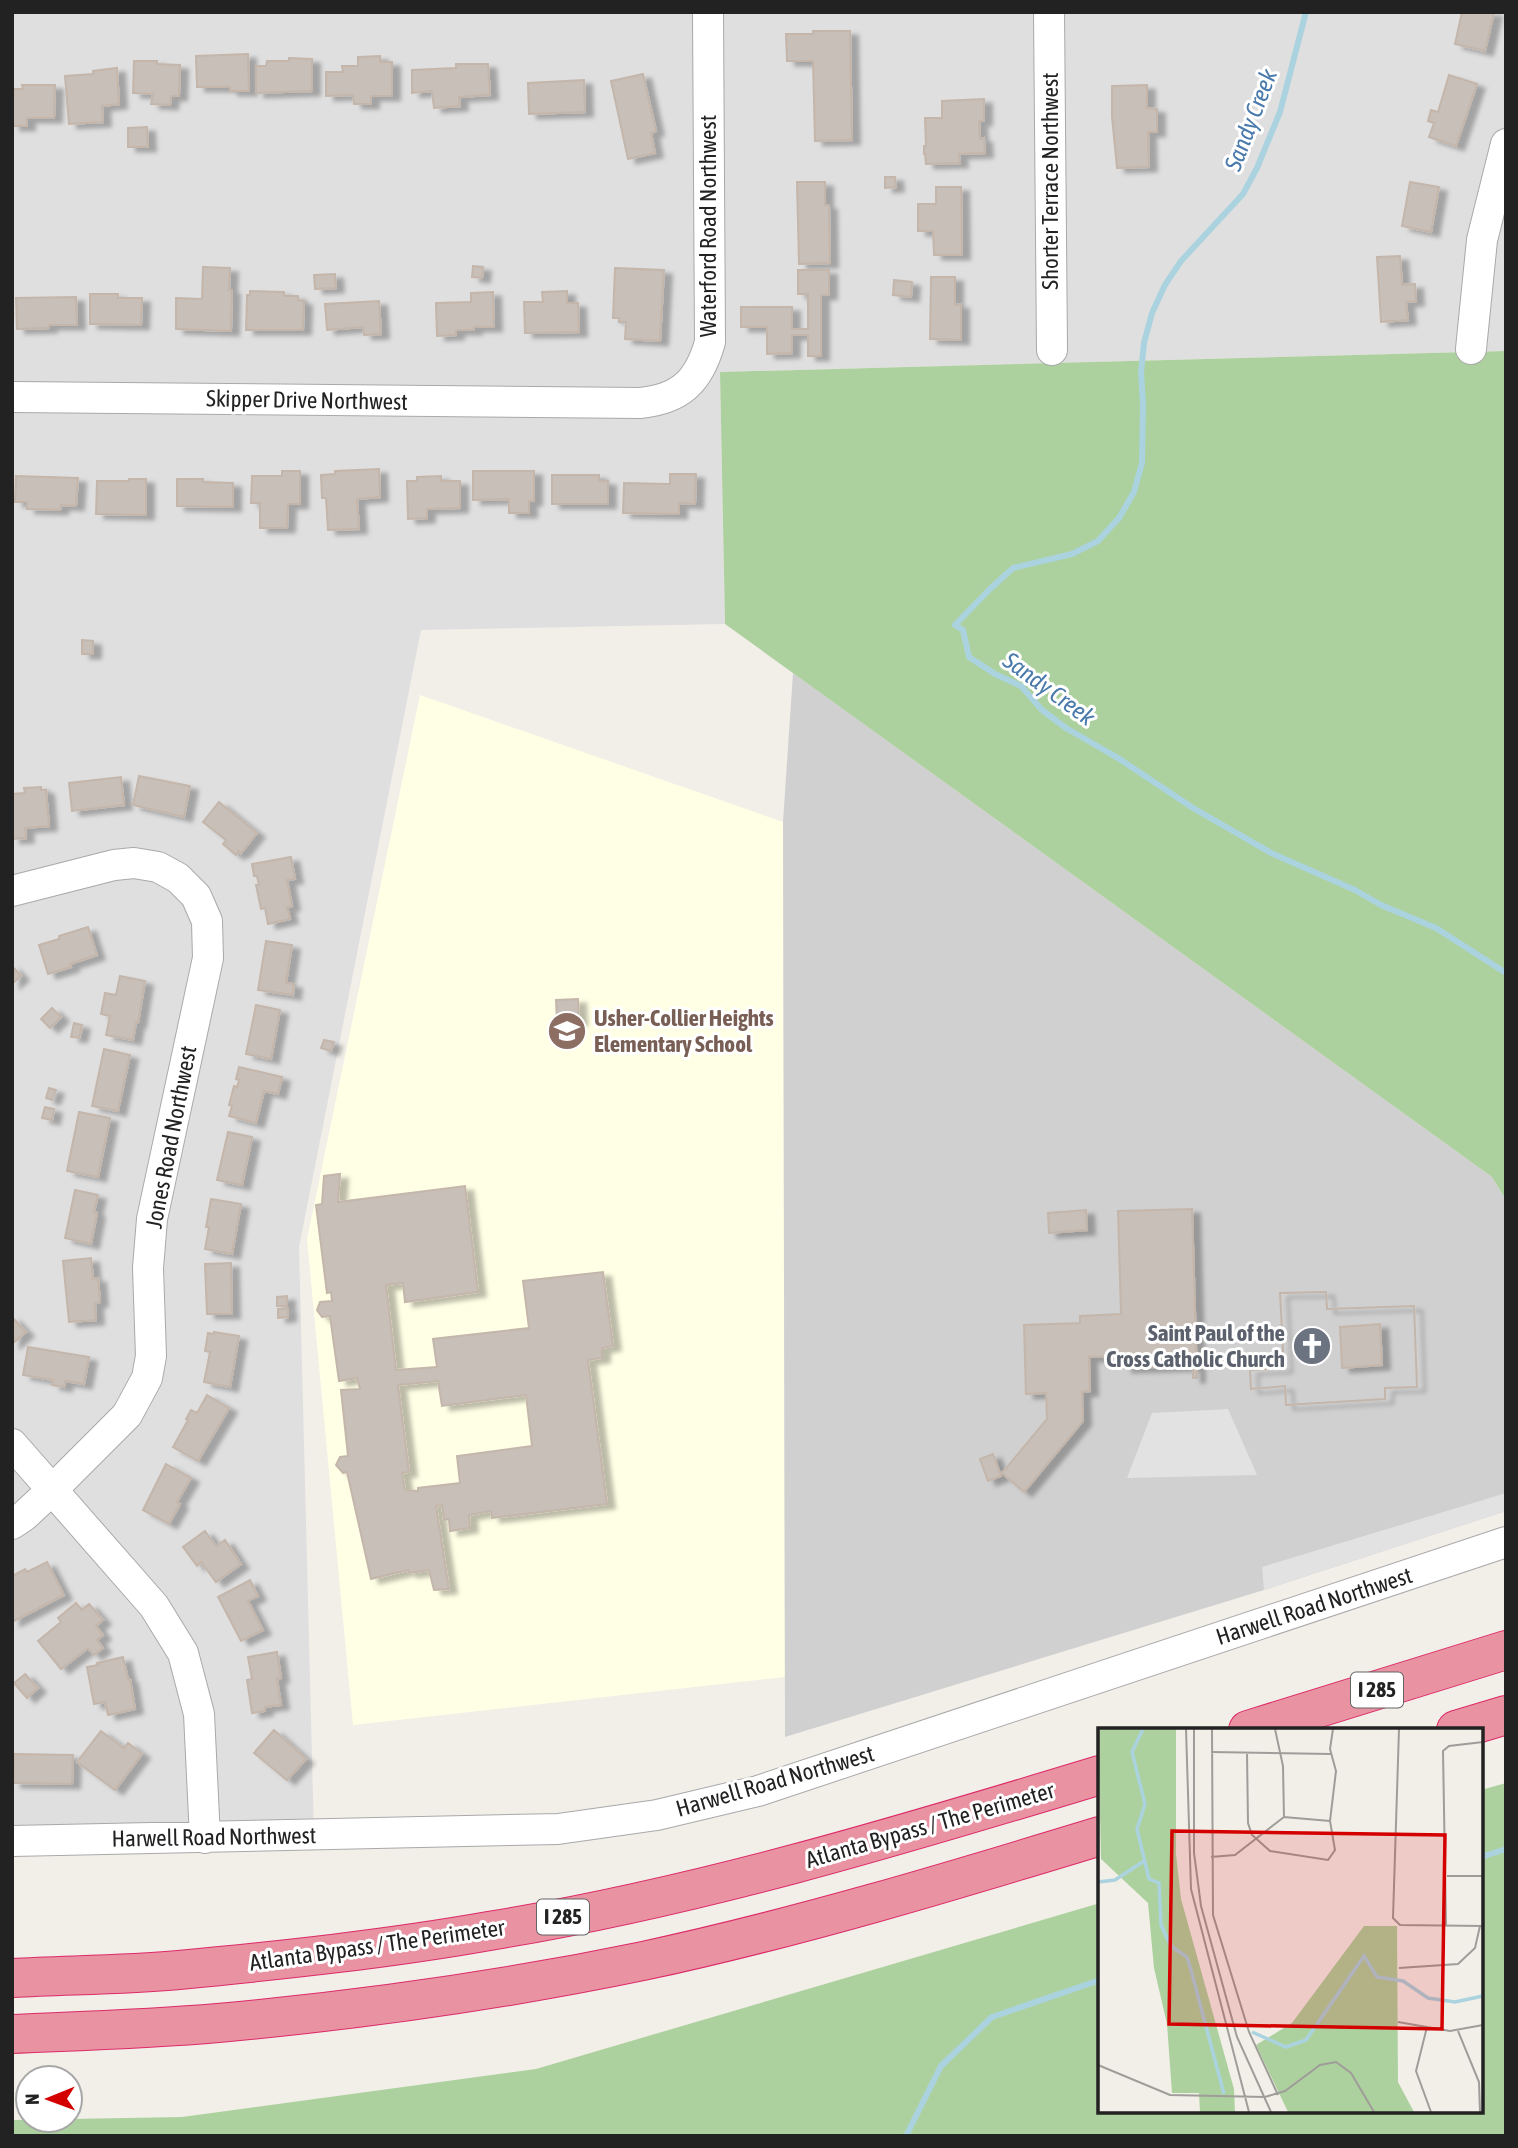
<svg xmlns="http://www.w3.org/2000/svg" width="1518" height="2148" font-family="'Asap Condensed',sans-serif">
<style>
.residential{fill:#e0dfdf}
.education{fill:#ffffe5}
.religious{fill:#d0d0d0}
.forest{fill:#add19e}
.parking{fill:#e2e2e2}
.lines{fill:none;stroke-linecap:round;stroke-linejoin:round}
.stream{stroke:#aad3df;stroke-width:6}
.building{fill:#c7bfb8;stroke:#c4b6ab;stroke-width:2;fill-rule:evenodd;filter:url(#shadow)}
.minor-casing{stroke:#a9a9a9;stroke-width:32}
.highway-casing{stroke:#dc2a67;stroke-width:40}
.minor{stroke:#fff;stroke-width:30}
.highway{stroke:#e892a2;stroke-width:38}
.labels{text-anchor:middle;stroke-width:6;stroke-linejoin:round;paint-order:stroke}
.shield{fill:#fff;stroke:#646464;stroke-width:2}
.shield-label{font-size:21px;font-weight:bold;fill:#222}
.street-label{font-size:23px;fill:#222;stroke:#fff}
.education-label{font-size:23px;font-weight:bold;fill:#785e54;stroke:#fff;text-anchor:start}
.worship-label{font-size:23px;font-weight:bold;fill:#5b616d;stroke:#fff;text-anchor:end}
.water-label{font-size:24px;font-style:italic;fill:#4a7aab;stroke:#fff}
.inset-river{fill:none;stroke:#aad3df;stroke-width:3.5}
.inset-road{fill:none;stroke:#9f9d99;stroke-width:2}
.view{fill:#d40000;fill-opacity:0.15;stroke:#d40000;stroke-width:3.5}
.inset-edge{fill:none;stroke:#222;stroke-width:3.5}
</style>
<defs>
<filter id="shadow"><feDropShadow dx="8" dy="4.5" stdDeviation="2" flood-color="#0004"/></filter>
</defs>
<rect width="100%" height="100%" fill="#f2efe9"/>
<path class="residential" d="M12 12H1506V351L720 372 725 624 421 630 299 1247 314 1837 12 1842Z"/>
<path class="education" d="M420 695 783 822 785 1677 353 1725 307 1239Z"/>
<path class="religious" d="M793 673 1492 1177 1506 1200V1511L1264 1590 785 1737 783 822Z"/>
<path class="forest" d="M1506 351V1200L1492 1177 725 624 720 372Z
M1506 1783V2136H12V2120L182 2117 536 2069 1100 1903V2111H1481V1790Z"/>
<path class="parking" d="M1228 1409 1257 1475 1127 1478 1152 1413Z
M1506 1493V1511L1264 1590 1262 1567Z"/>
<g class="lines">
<path class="stream" d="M1306 12 1280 112 1257 168 1243 194 1181 261 1165 285 1152 313 1144 343 1141 373 1143 404 1142 463 1134 492 1119 518 1098 541 1072 554 1013 568 990 589 955 625 963 630 969 657 995 674 1021 686 1042 710 1066 728 1118 758 1193 808 1271 853 1355 890 1381 905 1436 928 1506 973
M1481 1857 1506 1849
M906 2136 941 2066 992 2017 1100 1980"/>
</g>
<path class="building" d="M1462 12H1494L1485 51 1455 44Z
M813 31H850L852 140 815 141 813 61H787L786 34H813Z
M248 54 249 91H230V87H197L196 56Z
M380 56V62H392V96H371V104H354L353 95 326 96V72H343L342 66H358V57Z
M289 58 312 59V91L256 93V66H266L267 61H289Z
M134 61H157V64L180 65 179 96H171L170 105 151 104 153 94 133 93Z
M456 64H488L490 95 459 97 460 106 434 108 432 91 412 93V70L456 68Z
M117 68 119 104 102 106 103 122 69 124 65 76 93 74V71Z
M643 74 656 131 651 133 655 153 628 159 611 81Z
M1449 75 1477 84 1456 146 1429 137 1434 123 1428 121 1431 110 1438 112Z
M584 80 585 112 529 114 528 83Z
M22 85H55L54 118H27V126H12V89H23Z
M1147 85V108L1157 109V132H1148L1149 167 1117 168 1112 117V86Z
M984 99V121H979L980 139 984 138 985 153 959 154 960 163 926 164 925 154H924V146H926L925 118H942V101Z
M147 127 148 147H128V128Z
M885 177H895L896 187 885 188Z
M797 182H825V205H829L830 263 799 264Z
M1410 182 1439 187 1431 232 1402 226Z
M936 187H961L962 255H934L933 231H918V204H936Z
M1400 256 1402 285 1415 284 1416 301 1406 302 1408 320 1381 322 1377 257Z
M473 266 483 267 482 278 472 277Z
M203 267 230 268 229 290H232L231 331 176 329V298L202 299Z
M615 268 664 270 660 341 625 339 626 322H619V318H613Z
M798 270H829V295H821V356H808V335H792V353L767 354V327H741V307H792V329H808V294H798Z
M335 274 336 288 315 289 314 275Z
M931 277H955V305L961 304V340L930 339Z
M894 280 912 282 911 297 893 295Z
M250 291 284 292V296H298V300L304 301 303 330H246L247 295H250Z
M567 291V303H578L579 332 525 333 524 302H543L542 292Z
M493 292 494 327H474V330H456V335L437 336 436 303 471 302V293Z
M90 294H118V298H142L141 325 90 324Z
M76 297 77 325H49V328L17 329 16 298Z
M379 301 381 334 364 335 363 327 327 330 325 304Z
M379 469 380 497 357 499 359 529 328 530 326 498H322L321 475 335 474V471Z
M282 471H300V504H288L287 528H260V503H251L252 476H282Z
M473 471H534V501H529V513H509V499L473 500Z
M670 474H696L695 504 679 503V514L623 513 624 483 670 484Z
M552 475H599V481H608V504H552Z
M16 476 78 478 76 506 61 505 60 510 27 509V502H15Z
M441 476V481H460V508L427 509V518L408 519 407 481H417V477Z
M129 479H146V515L96 514 97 481H129Z
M177 479H203V482L233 483V507L177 506Z
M82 640 93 641V654H82Z
M139 776 190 786 184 817 133 805Z
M121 777 124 805 72 811 69 783Z
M41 787V790H46L49 826 25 828 26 838 12 839V794L25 793 24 788Z
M219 802 257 833 241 853 239 851 236 855 223 844 226 840 203 822Z
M291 857 295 879 287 880 292 906 287 907 290 919 268 924 265 908 261 909 256 885H259L257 876H254L252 864Z
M88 927 97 955 70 964 71 967 48 974 39 945 59 939V936Z
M266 941 292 945 286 983 294 984 293 995 258 990Z
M12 966 21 976 12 984Z
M120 976 145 981 138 1023H136L133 1040 106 1035 110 1016 101 1014 105 993 116 995Z
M578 999 579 1021 557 1022 556 1000Z
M256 1005 280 1010 271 1059 246 1054Z
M52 1008 61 1017 50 1028 41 1019Z
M74 1023 82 1025 79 1038 71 1037Z
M324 1040 334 1042 331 1051 321 1048Z
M104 1049 130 1055 118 1111 92 1106Z
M239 1067 282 1077 278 1094 264 1091 256 1123 229 1116 232 1106 229 1105 234 1086 237 1087 239 1080 236 1079Z
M49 1088 56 1090 52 1100 46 1098Z
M45 1107 54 1109 52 1120 42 1118Z
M79 1112 110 1118 98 1177 67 1171Z
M228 1132 252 1137 242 1185 217 1180Z
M340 1174 338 1202 465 1186 478 1292 405 1302 403 1283 386 1285 396 1370 437 1367 433 1339 529 1328 523 1281 603 1272 613 1346 602 1348V1358L588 1360 607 1504 492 1518 491 1511 469 1515 470 1528 450 1531 449 1519 444 1520 442 1505 436 1506 449 1589 434 1590 429 1570 409 1573 408 1570 371 1579 347 1472 343 1473 336 1465 340 1457 348 1456 341 1390 360 1389 357 1378 339 1381 330 1316 322 1317 317 1310 320 1302 332 1301 331 1292 327 1293 316 1205 322 1204 324 1176ZM438 1381 442 1406 526 1395 532 1446 457 1456 460 1483 418 1488V1491L405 1490 402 1473 409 1472 398 1385Z
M75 1190 98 1195 94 1212 97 1213 91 1244 65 1238Z
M211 1199 241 1204 232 1254 205 1249 209 1227H206Z
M1192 1209 1197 1378H1193V1366L1124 1368V1356L1089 1357 1090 1391 1082 1392 1083 1421 1024 1492 1002 1473 1047 1419 1046 1393 1026 1394 1024 1325 1080 1323V1316L1121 1314 1118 1211Z
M1086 1210 1087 1230 1049 1233 1048 1213Z
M91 1258 93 1279 98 1278 100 1302 95 1303 96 1320 69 1322 63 1261Z
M231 1263 232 1314H207L205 1264Z
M1326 1292 1327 1309 1414 1306 1417 1387 1385 1388V1399L1286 1405 1285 1386 1251 1389 1250 1370 1284 1368 1280 1293ZM1380 1324 1382 1365 1342 1368 1340 1327Z
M1326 1292 1327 1309 1414 1306 1417 1387 1385 1388V1399L1286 1405 1285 1386 1251 1389 1250 1370 1284 1368 1280 1293Z
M287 1296V1306H277V1297Z
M288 1308V1317L278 1318V1309Z
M12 1317 26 1332 12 1344Z
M214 1332 239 1336 230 1387 204 1382 210 1352 205 1351 208 1333 214 1334Z
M28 1347 89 1357 84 1384 65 1381 64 1387 52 1385 53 1380 23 1375Z
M207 1395 229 1408 198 1461 173 1447 188 1420 186 1419 191 1410 197 1413Z
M993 1454 1001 1476 988 1481 980 1459Z
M166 1464 191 1478 177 1502 180 1504 169 1524 143 1510Z
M205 1531 216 1546 225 1540 241 1564 216 1582 201 1562 197 1566 183 1547Z
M47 1562 64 1595 12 1622V1576L25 1569 27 1572Z
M250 1580 258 1596 248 1601 263 1630 241 1641 218 1597Z
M76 1603 82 1610 89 1604 103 1620 96 1626 103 1635 97 1640 103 1648 94 1655 88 1648 61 1669 38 1641 61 1622 58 1618Z
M277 1652 281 1678 277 1679 281 1705 265 1707V1711L252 1713 247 1680 252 1679 248 1657Z
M123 1657 128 1679H130L135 1709 108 1715 105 1702 94 1704 87 1667 98 1665 97 1663Z
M25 1674 38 1688 27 1698 14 1683Z
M274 1730 306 1759 287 1780 254 1753Z
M101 1731 124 1748 128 1743 142 1754 115 1790 77 1762Z
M14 1754 73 1755 72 1784 13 1783Z"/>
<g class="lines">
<g class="minor-casing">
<path id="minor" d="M1049 12 1052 350
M1471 349 1482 240 1506 144
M12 397 640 403C681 399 699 381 710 342L708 12
M12 891 114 865 134 863 158 867 178 878 196 896 207 921 208 958 152 1219 148 1268 151 1356 147 1378 127 1415 52 1490 24 1516 12 1524
M12 1444 154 1606 183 1653 199 1714 205 1838
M12 1841 558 1829 657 1815 758 1791 1506 1542"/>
</g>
<g class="highway-casing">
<path id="highway" d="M1248 1730 1506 1650
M1456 1730 1506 1715
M12 1978C68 1975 124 1975 179 1970 283 1960 387 1949 489 1931 697 1897 899 1836 1100 1775
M12 2034C81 2031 150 2029 218 2023 361 2010 503 1990 643 1961 797 1928 949 1882 1100 1836"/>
</g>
<use href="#minor" class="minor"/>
<use href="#highway" class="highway"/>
</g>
<defs>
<g id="school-disc" transform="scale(2.0125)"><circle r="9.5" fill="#8d6e63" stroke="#fff"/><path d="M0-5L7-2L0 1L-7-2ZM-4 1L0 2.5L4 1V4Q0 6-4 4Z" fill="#fff"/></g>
<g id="church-disc" transform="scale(2.0125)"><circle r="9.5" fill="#6b7280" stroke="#fff"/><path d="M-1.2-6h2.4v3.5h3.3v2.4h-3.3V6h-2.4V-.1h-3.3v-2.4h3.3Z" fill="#fff"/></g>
</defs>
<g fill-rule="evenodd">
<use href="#school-disc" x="567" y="1031"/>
<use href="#church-disc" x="1312" y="1346"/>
</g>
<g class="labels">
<g class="shield">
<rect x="1351" y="1672.5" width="52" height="35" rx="5"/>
<rect x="537" y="1899.5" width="52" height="35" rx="5"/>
</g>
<g class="shield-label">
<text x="1377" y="1697">I 285</text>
<text x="563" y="1924">I 285</text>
</g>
<g class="street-label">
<text transform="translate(1050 181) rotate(-90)" y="8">Shorter Terrace Northwest</text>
<text transform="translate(708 226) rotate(-90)" y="8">Waterford Road Northwest</text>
<text transform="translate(307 400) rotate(1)" y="8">Skipper Drive Northwest</text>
<text transform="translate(171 1137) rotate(-79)" y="8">Jones Road Northwest</text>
<text transform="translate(1314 1606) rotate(-18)" y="8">Harwell Road Northwest</text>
<text transform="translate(775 1781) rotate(-16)" y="8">Harwell Road Northwest</text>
<text transform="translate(930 1825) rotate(-16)" y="8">Atlanta Bypass / The Perimeter</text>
<text transform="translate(214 1837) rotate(-1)" y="8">Harwell Road Northwest</text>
<text transform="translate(377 1945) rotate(-8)" y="8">Atlanta Bypass / The Perimeter</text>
</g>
<g class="education-label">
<text x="594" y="1026">Usher-Collier Heights<tspan x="594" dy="26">Elementary School</tspan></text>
</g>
<g class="worship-label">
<text x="1285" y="1341">Saint Paul of the<tspan x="1285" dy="26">Cross Catholic Church</tspan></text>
</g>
<g class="water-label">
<text transform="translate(1251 120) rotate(-69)" y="8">Sandy Creek</text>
<text transform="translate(1049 689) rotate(36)" y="8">Sandy Creek</text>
</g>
</g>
<g transform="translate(1098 1728)">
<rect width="385" height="385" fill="#f2efe9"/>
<path d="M0 1H78V126L83 171 136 361 137 384H102L101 365H74L69 296 56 240 50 175 3 131ZM266 198H299L300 354 316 384H190L158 317 194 295Z" fill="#add19e"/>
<path class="inset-river" d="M45 1 34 24 47 76 39 101 51 151 61 155 63 197 73 218 89 229 93 242 126 366M0 154 17 152 46 133M154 304 188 319 208 312 266 228 279 249 305 253 330 270 357 274 385 268"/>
<path class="inset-road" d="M88 1 93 161 151 384M96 1V125L103 178 139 309 173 384M114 1 115 187 151 304 180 367M177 1 185 38 186 89M301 1 295 190 302 197 385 198M113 24 233 26M149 24 150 95 154 107 172 123 230 132 237 122 232 93 238 43 232 21 235 1M113 129 137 127 186 89 232 93M349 148H385M348 197 345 23 351 18 385 14M301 240 360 236 377 220 382 198M300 294 352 303 385 297M329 299 318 343 333 384M360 303 381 354 382 384M0 337 72 367 167 369 187 363 222 337 238 334 253 345 276 384"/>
<path class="view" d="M74 103 347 107 344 301 71 296Z"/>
<rect width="385" height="385" class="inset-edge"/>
</g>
<rect width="1518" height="2148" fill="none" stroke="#222222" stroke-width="28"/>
<g transform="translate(49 2099) rotate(269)"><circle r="33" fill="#ffffff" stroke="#a7a7a7" stroke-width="2"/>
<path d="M0-5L12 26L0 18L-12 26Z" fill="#d40000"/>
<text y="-10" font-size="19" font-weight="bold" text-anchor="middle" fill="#222222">N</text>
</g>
</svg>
